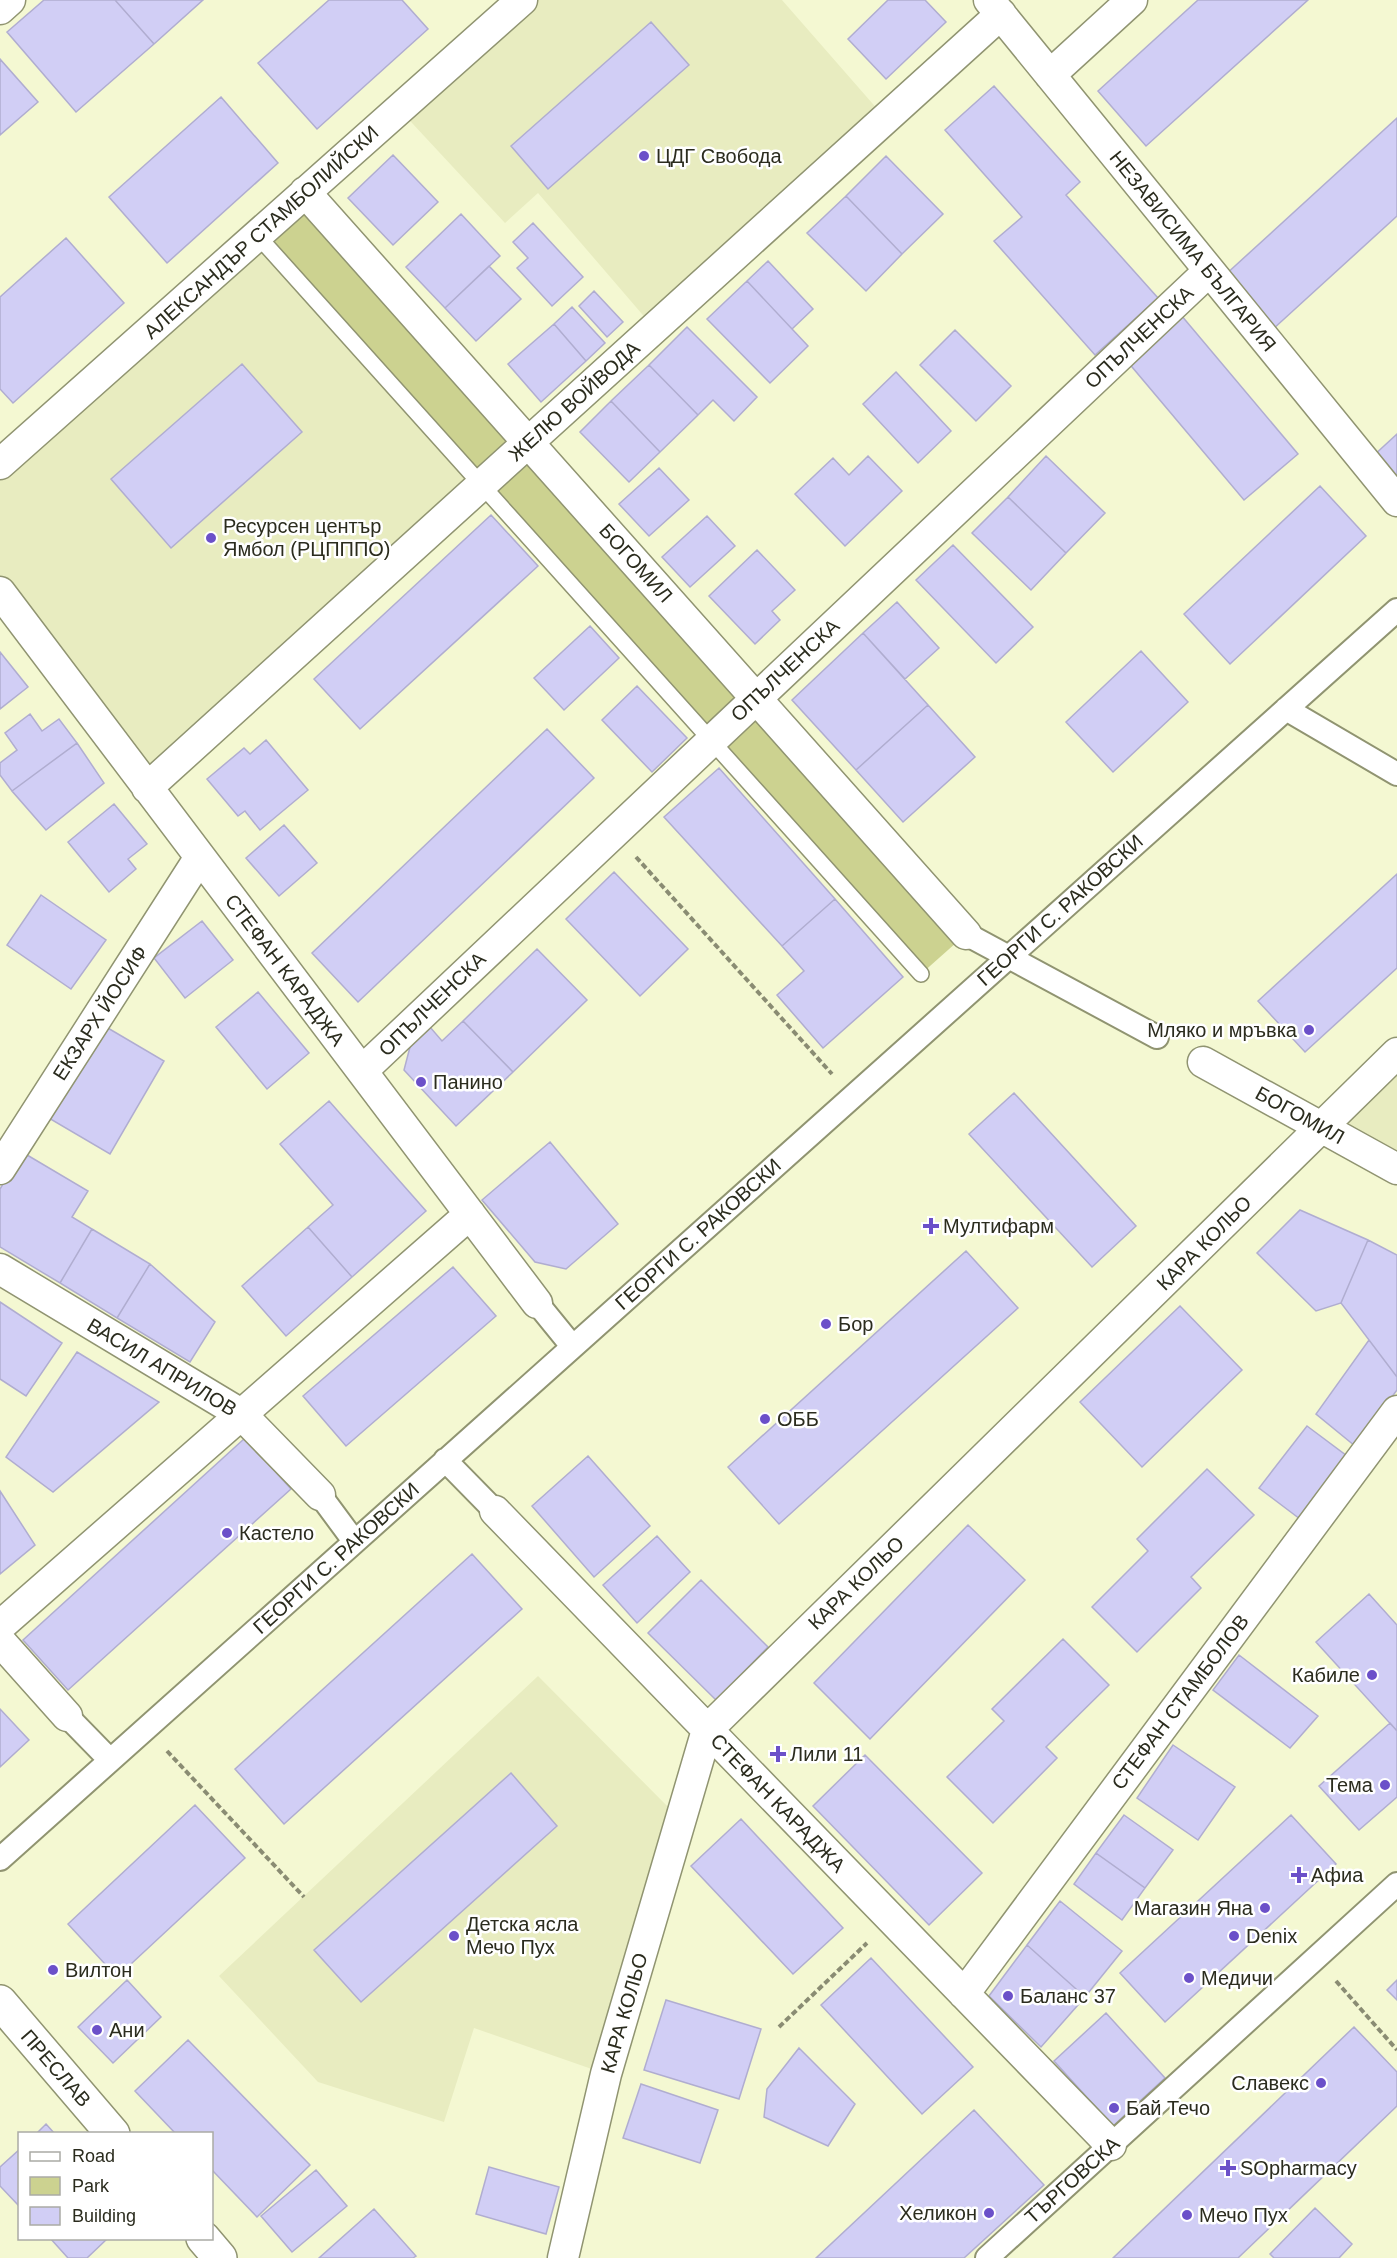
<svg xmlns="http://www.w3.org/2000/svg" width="1397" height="2258" font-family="Arial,sans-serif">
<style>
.built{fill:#e8ecc0}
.green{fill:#ccd290}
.building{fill:#d1cef5;stroke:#b0add0;stroke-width:1.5}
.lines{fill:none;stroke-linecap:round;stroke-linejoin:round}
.service-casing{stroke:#909471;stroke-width:18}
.pedestrian-casing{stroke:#909471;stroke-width:26}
.minor-casing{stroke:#909471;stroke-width:33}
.tertiary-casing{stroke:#909471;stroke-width:36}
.path{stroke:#8a8c73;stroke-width:4;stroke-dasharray:6 3;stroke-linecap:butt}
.service{stroke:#fff;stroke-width:15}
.pedestrian{stroke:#fff;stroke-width:22}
.minor{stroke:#fff;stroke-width:30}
.tertiary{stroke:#fff;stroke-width:33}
.poi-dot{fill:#6b50c9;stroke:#fff;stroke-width:2}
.labels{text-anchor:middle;stroke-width:5;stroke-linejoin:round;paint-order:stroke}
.poi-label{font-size:20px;fill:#2b2c1e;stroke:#fff;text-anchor:start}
.street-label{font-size:20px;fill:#2b2c1e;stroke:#fff}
</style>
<rect width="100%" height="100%" fill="#f4f8d2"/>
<path class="built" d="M522 0H782L886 119 654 328 538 193 505 223 399 109Z
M257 235 482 484 147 788 0 592V464Z
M1397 1053V1169L1322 1127Z
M538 1676 681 1820 606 2074 474 2028 444 2122 318 2082 219 1976Z"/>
<path class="green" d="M305 192 966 934 921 974 257 235Z"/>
<path class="building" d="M44 0H115L154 44 76 112 7 32Z
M115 0H203L154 44Z
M329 0H402L428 29 317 129 258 63Z
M888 0H925L946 22 886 79 848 39Z
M1198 0H1308L1146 146 1098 91Z
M651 22 689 65 548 189 511 146Z
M0 59 38 102 0 135Z
M994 86 1080 182 1066 195 1158 298 1095 355 994 241 1022 217 945 130Z
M221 97 278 163 167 263 109 197Z
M1397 118V216L1272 330 1224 276Z
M393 155 438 202 393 245 348 198Z
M886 156 943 214 902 254 846 196Z
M846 196 902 254 866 291 807 233Z
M461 214 500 256 445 308 406 267Z
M533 223 583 277 552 306 517 268 528 258 513 242Z
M66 238 124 303 13 403 0 389V297Z
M768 261 813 309 792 329 747 281Z
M489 266 521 299 476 341 445 308Z
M747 281 808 346 770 383 707 319Z
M594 291 623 322 607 337 579 306Z
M572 307 605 343 586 361 554 324Z
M1181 315 1298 454 1244 500 1127 361Z
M554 324 586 361 541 402 508 364Z
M687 327 757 397 734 421 713 400 698 415 649 365Z
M955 330 1011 386 976 421 920 365Z
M242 364 302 432 171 548 111 479Z
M649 365 698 415 660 452 611 401Z
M896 372 951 431 918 463 863 404Z
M611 401 660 452 629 482 580 432Z
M1397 434V484L1372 457Z
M868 456 902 491 845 546 795 494 833 458 849 475Z
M1046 456 1105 513 1066 553 1008 497Z
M659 468 689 500 649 536 619 504Z
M1320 486 1366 536 1230 664 1184 614Z
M1008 497 1066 553 1031 590 972 533Z
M491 515 538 566 360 729 314 679Z
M707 516 735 546 690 587 662 557Z
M953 545 1033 627 996 663 916 580Z
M757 550 795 590 772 611 780 620 755 644 709 596Z
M897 602 939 648 905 679 863 633Z
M590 626 619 658 564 710 534 678Z
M863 633 928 705 856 770 792 700Z
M1141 651 1188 702 1113 772 1066 722Z
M0 652 28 687 0 709Z
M637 686 687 738 652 772 602 720Z
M928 705 975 757 903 822 856 770Z
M30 714 42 731 59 719 77 743 12 791 0 775V763L17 750 5 733Z
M547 729 594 778 358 1002 312 953Z
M266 740 308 790 260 830 245 811 238 816 207 779 244 748 250 754Z
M77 743 104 783 46 830 12 791Z
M719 768 835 899 782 946 664 817Z
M114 804 147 844 128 859 136 869 109 892 68 842Z
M284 825 317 863 279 896 246 858Z
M614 872 688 949 640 996 566 919Z
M1397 874V968L1305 1052 1258 1001Z
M41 895 106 940 71 989 7 945Z
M835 899 903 977 823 1048 777 995 804 971 782 946Z
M202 921 233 960 185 998 154 958Z
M537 949 587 1000 513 1072 463 1021Z
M258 992 309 1053 267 1089 216 1027Z
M463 1021 513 1072 456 1126 404 1070 410 1047 430 1027 442 1041Z
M101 1024 164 1061 110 1154 47 1117Z
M1014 1093 1136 1226 1092 1267 969 1134Z
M329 1101 426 1211 352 1277 308 1227 333 1205 280 1144Z
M550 1142 618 1224 566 1269 535 1262 482 1200Z
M22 1152 88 1191 72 1217 92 1229 60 1283 0 1247V1189Z
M1300 1210 1368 1240 1341 1303 1316 1311 1257 1253Z
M308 1227 352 1277 286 1336 242 1286Z
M92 1229 150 1264 117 1318 60 1283Z
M1368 1240 1397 1255V1377L1341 1303Z
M966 1251 1018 1308 779 1524 728 1467Z
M150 1264 215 1322 190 1362 117 1318Z
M453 1267 496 1316 346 1446 303 1396Z
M0 1302 62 1343 26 1396 0 1379Z
M1180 1306 1242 1370 1142 1467 1080 1402Z
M1369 1340 1397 1377V1390L1355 1446 1316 1414Z
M77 1352 159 1402 53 1492 6 1457Z
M1307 1426 1347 1456 1300 1519 1259 1488Z
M245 1438 291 1489 68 1690 23 1640Z
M588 1456 650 1526 594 1577 532 1506Z
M1207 1469 1254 1515 1191 1577 1201 1588 1137 1652 1092 1607 1148 1551 1137 1539Z
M0 1491 35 1545 0 1574Z
M968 1525 1025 1580 870 1739 814 1683Z
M657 1536 690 1572 637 1623 603 1585Z
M472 1554 522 1609 284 1824 235 1769Z
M701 1580 768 1647 716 1700 648 1633Z
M1369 1594 1397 1625V1731L1316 1642Z
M1063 1639 1109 1685 1046 1747 1057 1758 993 1823 947 1777 1004 1721 992 1709Z
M1239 1655 1318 1716 1290 1748 1213 1690Z
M0 1709 29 1740 0 1767Z
M1390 1723 1397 1731V1797L1359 1830 1319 1786Z
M1173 1745 1235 1787 1198 1840 1137 1798Z
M865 1755 982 1873 929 1925 813 1806Z
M511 1773 557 1826 361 2002 314 1950Z
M195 1805 245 1858 117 1977 68 1924Z
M1124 1815 1173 1850 1145 1888 1096 1853Z
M1291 1815 1336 1864 1165 2022 1120 1973Z
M741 1819 843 1928 793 1974 691 1866Z
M1096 1853 1145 1888 1122 1920 1074 1884Z
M1060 1901 1122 1951 1085 1997 1027 1945Z
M1027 1945 1085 1997 1041 2047 989 1996Z
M871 1958 973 2067 922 2114 821 2005Z
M127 1980 161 2017 113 2063 78 2027Z
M1397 1980V2000L1387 1990Z
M666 2000 761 2029 739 2099 644 2070Z
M1106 2013 1165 2078 1113 2126 1054 2061Z
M1354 2027 1397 2072V2106L1238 2258H1113Z
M188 2040 310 2165 257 2217 212 2170V2134H176L135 2091Z
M799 2048 855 2104 828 2146 764 2117 767 2089Z
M641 2084 718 2110 700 2163 623 2138Z
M974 2110 1044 2185 964 2258H816Z
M46 2124 55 2134H36Z
M20 2149V2207L0 2186V2167Z
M489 2167 559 2187 546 2234 476 2214Z
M316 2170 347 2206 292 2252 261 2216Z
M1315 2208 1352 2244 1339 2258H1274L1270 2254Z
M374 2209 416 2256 413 2258H319Z
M50 2238H108L87 2258H68Z"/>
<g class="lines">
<g class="service-casing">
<path id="service" d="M257 235 921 974"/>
</g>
<g class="pedestrian-casing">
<path id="pedestrian" d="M1286 709 1397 774
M966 934 1157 1037
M537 1303 572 1346
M445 1460 495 1511
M320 1495 354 1541
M67 1716 109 1759
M0 1859 1397 610
M987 2258 1397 1884"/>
</g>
<g class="minor-casing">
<path id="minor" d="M989 0 1397 501
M0 9 10 0
M1050 75 1132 0
M305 192 966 934
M0 464 522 0
M0 592 537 1303
M147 788 1001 14
M1203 1062 1397 1169
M362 1071 1209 271
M0 1169 200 857
M0 1269 241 1414 320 1495
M495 1511 1111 2145
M0 1626 470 1214
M0 1641 67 1716
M964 1994 1397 1411
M563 2258 606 2074 707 1730 1397 1053"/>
</g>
<g class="tertiary-casing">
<path id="tertiary" d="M0 2002 113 2134
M203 2238 220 2258"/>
</g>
<path class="path" d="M636 857 832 1074
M167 1751 304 1897
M1336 1981 1397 2050
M779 2027 867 1943"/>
<use href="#service" class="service"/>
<use href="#pedestrian" class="pedestrian"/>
<use href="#minor" class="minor"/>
<use href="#tertiary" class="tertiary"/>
</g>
<g class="poi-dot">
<circle cx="644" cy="156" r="6"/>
<circle cx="211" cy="538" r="6"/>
<circle cx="1309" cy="1030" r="6"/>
<circle cx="421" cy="1082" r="6"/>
<path d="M928 1217h6v6h6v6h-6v6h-6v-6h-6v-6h6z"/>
<circle cx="826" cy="1324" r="6"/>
<circle cx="765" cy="1419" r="6"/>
<circle cx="227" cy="1533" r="6"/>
<circle cx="1372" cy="1675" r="6"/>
<path d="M775 1745h6v6h6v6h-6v6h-6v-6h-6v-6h6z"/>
<circle cx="1385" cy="1785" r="6"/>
<path d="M1296 1866h6v6h6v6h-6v6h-6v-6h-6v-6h6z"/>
<circle cx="1265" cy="1908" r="6"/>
<circle cx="454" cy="1936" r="6"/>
<circle cx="1234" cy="1936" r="6"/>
<circle cx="53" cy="1970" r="6"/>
<circle cx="1189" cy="1978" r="6"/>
<circle cx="1008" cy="1996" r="6"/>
<circle cx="97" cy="2030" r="6"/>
<circle cx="1321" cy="2083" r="6"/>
<circle cx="1114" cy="2108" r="6"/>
<path d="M1225 2159h6v6h6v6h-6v6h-6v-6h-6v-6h6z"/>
<circle cx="989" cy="2213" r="6"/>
<circle cx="1187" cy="2215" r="6"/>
</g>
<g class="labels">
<g class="poi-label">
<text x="656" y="163">ЦДГ Свобода</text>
<text x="223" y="533">Ресурсен център<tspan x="223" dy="23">Ямбол (РЦПППО)</tspan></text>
<text x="1297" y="1037" text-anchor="end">Мляко и мръвка</text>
<text x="433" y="1089">Панино</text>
<text x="943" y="1233">Мултифарм</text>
<text x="838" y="1331">Бор</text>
<text x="777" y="1426">ОББ</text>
<text x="239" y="1540">Кастело</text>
<text x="1360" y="1682" text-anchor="end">Кабиле</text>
<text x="790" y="1761">Лили 11</text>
<text x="1373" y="1792" text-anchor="end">Тема</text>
<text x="1311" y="1882">Афиа</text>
<text x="1253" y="1915" text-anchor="end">Магазин Яна</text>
<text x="466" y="1931">Детска ясла<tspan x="466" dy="23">Мечо Пух</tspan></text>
<text x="1246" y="1943">Denix</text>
<text x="65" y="1977">Вилтон</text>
<text x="1201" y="1985">Медичи</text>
<text x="1020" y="2003">Баланс 37</text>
<text x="109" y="2037">Ани</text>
<text x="1309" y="2090" text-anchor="end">Славекс</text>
<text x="1126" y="2115">Бай Течо</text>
<text x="1240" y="2175">SOpharmacy</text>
<text x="977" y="2220" text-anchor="end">Хеликон</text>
<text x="1199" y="2222">Мечо Пух</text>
</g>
<g class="street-label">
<text transform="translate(261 232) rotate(-42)" y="7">АЛЕКСАНДЪР СТАМБОЛИЙСКИ</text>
<text transform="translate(1193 251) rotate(51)" y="7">НЕЗАВИСИМА БЪЛГАРИЯ</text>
<text transform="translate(1139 337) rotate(-43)" y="7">ОПЪЛЧЕНСКА</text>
<text transform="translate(574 401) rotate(-42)" y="7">ЖЕЛЮ ВОЙВОДА</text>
<text transform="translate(636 563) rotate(48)" y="7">БОГОМИЛ</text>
<text transform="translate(785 670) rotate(-43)" y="7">ОПЪЛЧЕНСКА</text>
<text transform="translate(1060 910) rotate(-42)" y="7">ГЕОРГИ С. РАКОВСКИ</text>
<text transform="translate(285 970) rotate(53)" y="7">СТЕФАН КАРАДЖА</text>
<text transform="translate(432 1004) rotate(-44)" y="7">ОПЪЛЧЕНСКА</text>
<text transform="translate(100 1013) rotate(-57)" y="7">ЕКЗАРХ ЙОСИФ</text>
<text transform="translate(1300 1115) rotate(29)" y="7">БОГОМИЛ</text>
<text transform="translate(698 1234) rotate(-42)" y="7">ГЕОРГИ С. РАКОВСКИ</text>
<text transform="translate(1204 1243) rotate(-45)" y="7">КАРА КОЛЬО</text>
<text transform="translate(162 1367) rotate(31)" y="7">ВАСИЛ АПРИЛОВ</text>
<text transform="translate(336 1558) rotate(-42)" y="7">ГЕОРГИ С. РАКОВСКИ</text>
<text transform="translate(856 1583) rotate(-44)" y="7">КАРА КОЛЬО</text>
<text transform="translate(1180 1702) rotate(-53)" y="7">СТЕФАН СТАМБОЛОВ</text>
<text transform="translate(778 1803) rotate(46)" y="7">СТЕФАН КАРАДЖА</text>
<text transform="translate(624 2013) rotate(-74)" y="7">КАРА КОЛЬО</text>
<text transform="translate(56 2068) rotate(49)" y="7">ПРЕСЛАВ</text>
<text transform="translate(1072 2180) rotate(-42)" y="7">ТЪРГОВСКА</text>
</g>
</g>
<rect x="18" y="2132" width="195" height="108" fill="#ffffff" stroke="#aaaba5" stroke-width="1.5"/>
<rect x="30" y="2152" width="30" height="9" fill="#ffffff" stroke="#aaaba5" stroke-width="1.5"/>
<text x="72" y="2162" font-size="18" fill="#2b2c1e">Road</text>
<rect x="30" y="2177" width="30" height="18" fill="#ccd290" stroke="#aaaba5" stroke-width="1.5"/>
<text x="72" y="2192" font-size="18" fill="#2b2c1e">Park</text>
<rect x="30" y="2207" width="30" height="18" fill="#d1cef5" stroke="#aaaba5" stroke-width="1.5"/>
<text x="72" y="2222" font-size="18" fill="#2b2c1e">Building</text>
</svg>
